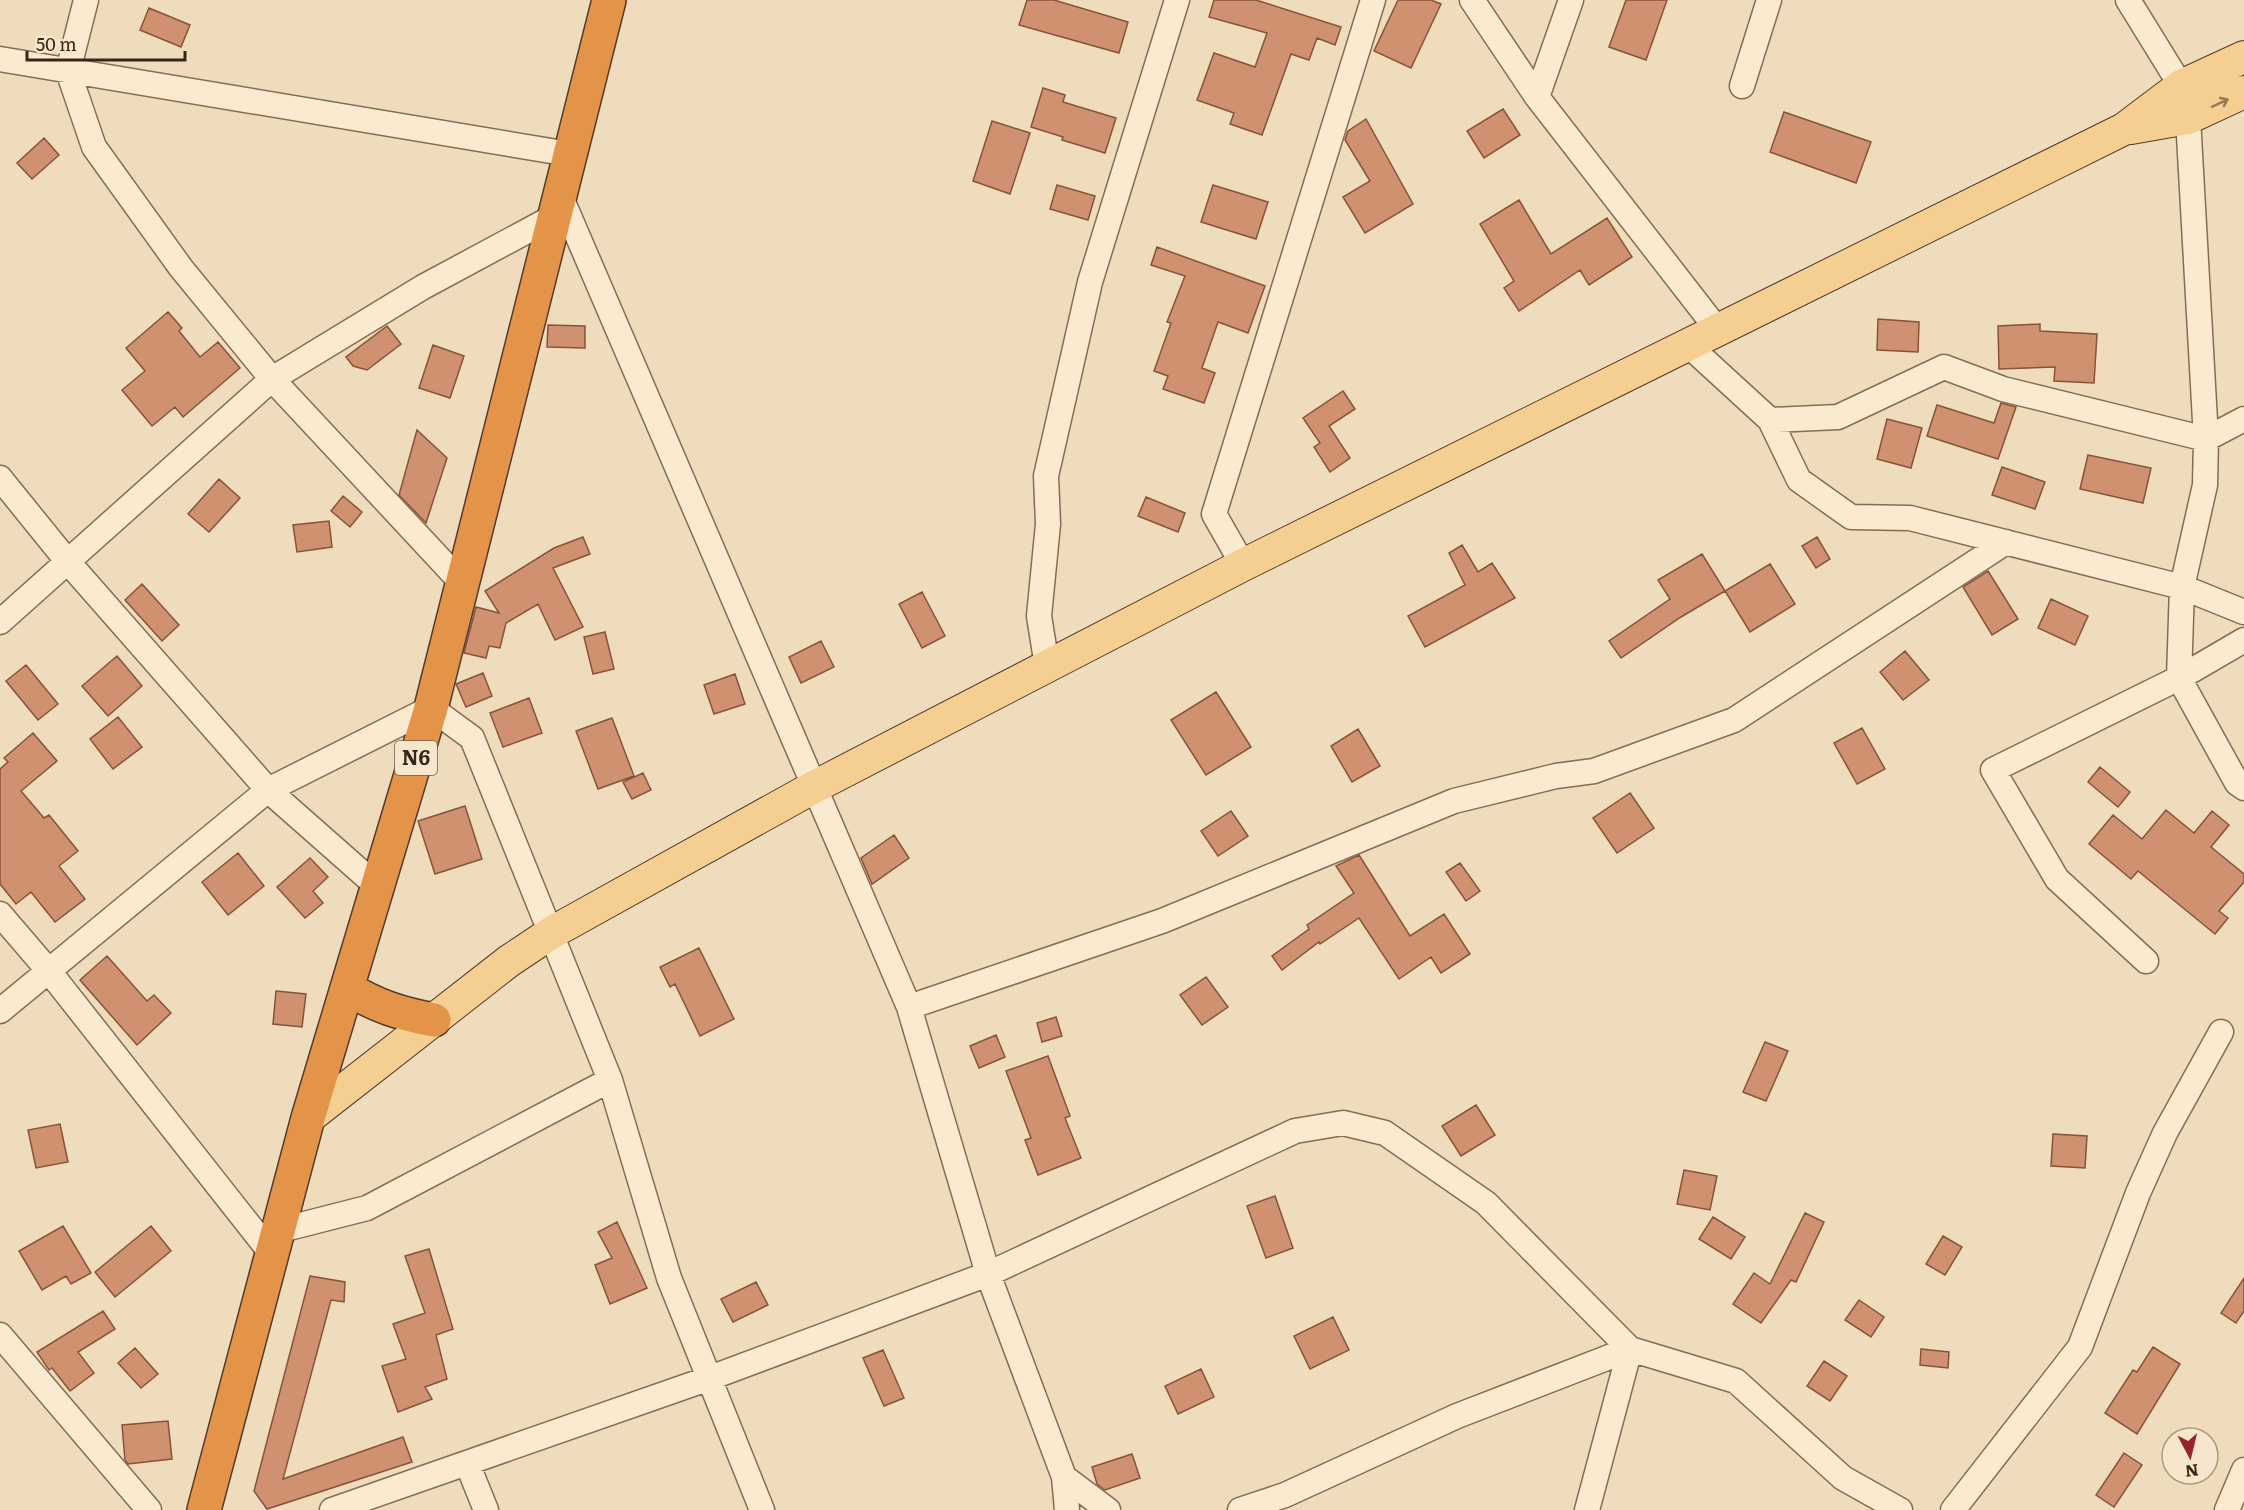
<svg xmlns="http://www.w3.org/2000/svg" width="2244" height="1510" font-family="Literata,serif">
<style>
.building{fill:#cf9170;stroke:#87533a;stroke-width:1.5}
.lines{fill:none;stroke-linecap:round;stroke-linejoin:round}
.minor-casing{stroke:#876c55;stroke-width:27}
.major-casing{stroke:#543b2a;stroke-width:34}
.highway-casing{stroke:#543b2a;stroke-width:36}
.minor{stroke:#faeacf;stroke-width:24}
.major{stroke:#f5cf91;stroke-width:32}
.highway{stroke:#e49448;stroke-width:33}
.oneway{stroke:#967a56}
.labels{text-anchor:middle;stroke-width:4.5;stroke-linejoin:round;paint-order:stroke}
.shield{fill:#f6e7cc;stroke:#706050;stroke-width:1.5}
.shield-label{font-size:20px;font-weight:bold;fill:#36261b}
</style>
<rect width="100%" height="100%" fill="#efdcbc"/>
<path class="building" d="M1027 0H1054L1128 22 1119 53 1019 25Z
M1214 0H1256L1341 27 1335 45 1317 38 1309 60 1291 54 1262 135 1230 124 1234 113 1197 100 1214 53 1255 67 1267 33 1209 17Z
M1398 0H1431L1441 4 1411 68 1374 51Z
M1626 0H1667L1646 60 1609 47Z
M149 8 190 25 181 47 140 30Z
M1043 88 1065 95 1063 102 1116 118 1105 153 1062 140 1063 137 1031 127Z
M1503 109 1520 135 1484 158 1467 131Z
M1784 112 1871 142 1856 183 1770 152Z
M1366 119 1413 204 1365 233 1343 197 1370 181 1345 140 1348 131Z
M992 121 1030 133 1010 194 973 181Z
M44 138 59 155 32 179 17 163Z
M1057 185 1095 196 1088 220 1050 209Z
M1213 185 1268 202 1256 239 1201 222Z
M1519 200 1551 254 1607 218 1632 257 1589 285 1580 270 1519 311 1504 288 1514 281 1480 224Z
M1157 247 1265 286 1248 333 1218 322 1202 368 1215 373 1204 403 1163 389 1168 376 1154 371 1171 323 1167 322 1185 276 1151 265Z
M168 312 182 328 179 331 200 357 218 342 240 368 183 417 175 407 152 426 122 390 145 371 126 348Z
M1878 319 1919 322 1918 352 1877 350Z
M2040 324V331L2097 334 2094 383 2054 381 2055 367 1999 369 1998 326Z
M548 325 585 326V348L547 347Z
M387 326 401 344 367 370 353 366 346 357Z
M433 345 464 356 450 398 419 388Z
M1343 391 1355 409 1329 426 1350 458 1330 472 1314 447 1320 443 1303 418Z
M2001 403 2016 407 1998 459 1927 436 1937 405 1994 423Z
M1887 419 1922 428 1911 468 1877 459Z
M417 430 447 458 426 523 399 495Z
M2088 455 2151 468 2143 503 2080 489Z
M2002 467 2045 482 2035 509 1992 495Z
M219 479 240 498 209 532 188 514Z
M343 496 362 512 350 527 331 511Z
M1146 497 1185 513 1178 532 1138 516Z
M329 521 332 547 297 552 293 525Z
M583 537 590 554 553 568 583 627 555 640 538 604 506 623 500 648 489 646 486 658 464 653 476 607 499 613 485 591 554 548Z
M1817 537 1830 559 1816 568 1802 546Z
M1462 545 1478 572 1492 563 1515 598 1425 647 1408 616 1465 585 1449 553Z
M1702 554 1725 591 1681 617 1621 658 1609 641 1670 599 1658 580Z
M1770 564 1795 604 1750 632 1725 591Z
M1988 571 2018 619 1992 635 1963 587Z
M142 584 179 625 162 641 125 600Z
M922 592 945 636 922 648 899 604Z
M2051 599 2088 616 2075 645 2038 628Z
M605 632 614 669 593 674 584 637Z
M821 641 834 667 801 683 789 657Z
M1905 651 1929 680 1903 700 1880 672Z
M117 656 142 686 108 716 82 686Z
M26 665 58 704 38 720 6 681Z
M483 673 492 696 466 707 456 684Z
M735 674 745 704 714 714 704 685Z
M1216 692 1251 747 1206 775 1171 720Z
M529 698 542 733 503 747 490 713Z
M118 717 142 747 113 769 90 739Z
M612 718 634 776 598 789 576 731Z
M1862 728 1885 769 1857 784 1834 743Z
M1358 729 1380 766 1352 782 1331 746Z
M33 733 57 761 21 791 44 818 49 815 78 851 59 866 85 899 55 922 31 892 16 904 0 884V769L8 762 4 758Z
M2100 767 2130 792 2118 807 2088 782Z
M643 773 651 790 632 799 623 782Z
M1630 793 1654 828 1617 853 1593 818Z
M465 806 482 859 435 874 418 821Z
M2166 810 2194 833 2212 811 2229 825 2211 847 2244 874V882L2219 911 2228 918 2215 934 2138 871 2131 879 2089 844 2113 815 2142 839Z
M1231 811 1248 836 1218 856 1201 831Z
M894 835 909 858 872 884 861 858Z
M238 853 264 886 228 915 202 882Z
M1359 855 1410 936 1444 914 1470 954 1441 973 1431 957 1399 979 1359 918 1320 944 1319 942 1282 970 1272 956 1309 929 1307 925 1354 893 1336 866Z
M310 858 328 877 313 891 323 903 305 918 277 887Z
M1460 863 1480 891 1466 901 1446 872Z
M699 948 734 1019 700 1036 675 984 670 987 660 967Z
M107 956 147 1001 154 995 171 1013 137 1045 80 980Z
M1206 977 1228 1007 1202 1025 1180 995Z
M276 991 306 994 302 1027 273 1024Z
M1056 1017 1062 1036 1042 1042 1037 1023Z
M996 1035 1005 1057 979 1068 970 1046Z
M1765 1042 1788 1051 1766 1101 1743 1092Z
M1048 1056 1070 1116 1065 1118 1081 1158 1038 1175 1025 1140 1031 1138 1006 1071Z
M1476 1105 1495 1135 1461 1156 1442 1126Z
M60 1124 68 1162 36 1168 28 1130Z
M2053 1134 2087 1136 2085 1168 2051 1166Z
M1684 1170 1717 1176 1710 1210 1677 1204Z
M1275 1196 1293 1248 1266 1258 1247 1206Z
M1805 1213 1824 1222 1796 1282 1791 1280 1761 1323 1733 1304 1754 1273 1770 1284Z
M1713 1217 1745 1237 1731 1259 1699 1239Z
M617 1222 647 1288 610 1304 595 1265 612 1258 598 1232Z
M63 1226 91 1273 71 1284 66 1276 42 1290 19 1251Z
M151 1226 171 1251 115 1297 95 1272Z
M1943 1236 1962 1247 1945 1275 1926 1264Z
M429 1249 453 1329 436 1335 447 1379 425 1387 432 1399 398 1412 382 1366 406 1359 393 1324 425 1313 405 1256Z
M310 1276 345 1282 344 1302 331 1300 283 1479 403 1437 412 1462 267 1509 254 1491Z
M2244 1278V1311L2236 1323 2221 1313Z
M756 1282 768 1305 733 1322 721 1299Z
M1859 1300 1884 1317 1871 1337 1845 1320Z
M103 1311 115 1329 78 1352 94 1373 70 1391 52 1368 49 1370 37 1352Z
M1333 1317 1349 1350 1310 1369 1294 1336Z
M2153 1347 2180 1364 2137 1434 2105 1413 2133 1370 2137 1372Z
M135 1348 158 1374 141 1388 118 1363Z
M1921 1349 1949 1352 1948 1368 1920 1365Z
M883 1350 904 1398 884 1406 863 1358Z
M1824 1361 1847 1376 1830 1401 1807 1386Z
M1201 1369 1214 1397 1178 1414 1165 1386Z
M168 1421 172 1459 128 1464 125 1460 122 1425Z
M2124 1453 2142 1465 2114 1507 2096 1495Z
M1132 1454 1140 1478 1105 1490 1097 1484 1092 1467Z"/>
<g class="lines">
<g class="minor-casing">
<path id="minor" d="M86 0 68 71 94 147 181 268 272 379 463 584
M1472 0 1537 97 1717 329
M2128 0 2181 86 2188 118 2206 439 2205 485 2182 587 2179 678 2237 783 2244 788
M0 59 569 154
M1742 86 1769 0
M1537 97 1571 0
M560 195 909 1007 988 1274 1064 1477 1067 1510
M1687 344 1770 420 1838 417 1944 367 2003 389 2206 439 2244 419
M1770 420 1799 480 1851 517 1910 518 2182 587 2244 612
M0 478 68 562 268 790 378 887
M1243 565 1214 514 1373 0
M0 622 272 379 423 287 555 216
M1047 666 1039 616 1048 524 1046 476 1090 282 1177 0
M0 914 48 970 271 1253
M2146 961 2057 879 1993 770 2179 678 2244 640
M909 1007 1162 921 1454 801 1556 776 1594 771 1734 720 2006 542
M0 1011 268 790 431 708 472 738 610 1080 669 1278 762 1510
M277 1231 367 1208 610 1080
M0 1335 149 1510
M467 1463 486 1510
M1064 1477 1108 1510
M332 1510 710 1378 988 1274 1295 1131 1343 1123 1385 1133 1486 1203 1630 1349 1736 1381 1843 1478 1900 1510
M1240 1510 1285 1495 1457 1416 1630 1349
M1587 1510 1630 1349
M1953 1510 2080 1347 2138 1193 2165 1133 2221 1032
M2227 1510 2244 1470"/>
</g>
<g class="major-casing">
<path id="major" d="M2131 128 2188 118 2244 92
M308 1118 509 961 551 933 814 787 1243 565 2124 129 2181 86 2244 57"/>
</g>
<g class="highway-casing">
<path id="highway" d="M347 988C376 1006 401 1014 434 1020
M204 1510 308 1118 431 708 609 0"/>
</g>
<use href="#minor" class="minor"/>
<use href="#major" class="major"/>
<use href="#highway" class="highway"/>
</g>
<defs><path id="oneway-shaft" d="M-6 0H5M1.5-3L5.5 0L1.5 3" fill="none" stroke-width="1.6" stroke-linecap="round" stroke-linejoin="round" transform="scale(1.5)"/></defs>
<use class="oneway" href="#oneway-shaft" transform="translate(2220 103) rotate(-25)"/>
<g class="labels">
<rect class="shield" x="395" y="741" width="42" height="34" rx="4.5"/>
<g class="shield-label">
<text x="416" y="765">N6</text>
</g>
</g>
<g transform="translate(2190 1456) rotate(173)"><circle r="28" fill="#f6e7cc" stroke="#a99a85" stroke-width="1.5"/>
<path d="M0-4.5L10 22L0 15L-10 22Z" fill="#99232c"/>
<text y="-9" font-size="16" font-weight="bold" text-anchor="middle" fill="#36261b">N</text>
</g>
<path d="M27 51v9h158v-9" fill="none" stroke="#36261b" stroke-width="3"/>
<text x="36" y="51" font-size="18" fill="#36261b" stroke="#f6e7cc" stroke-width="4.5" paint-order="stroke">50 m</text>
</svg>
